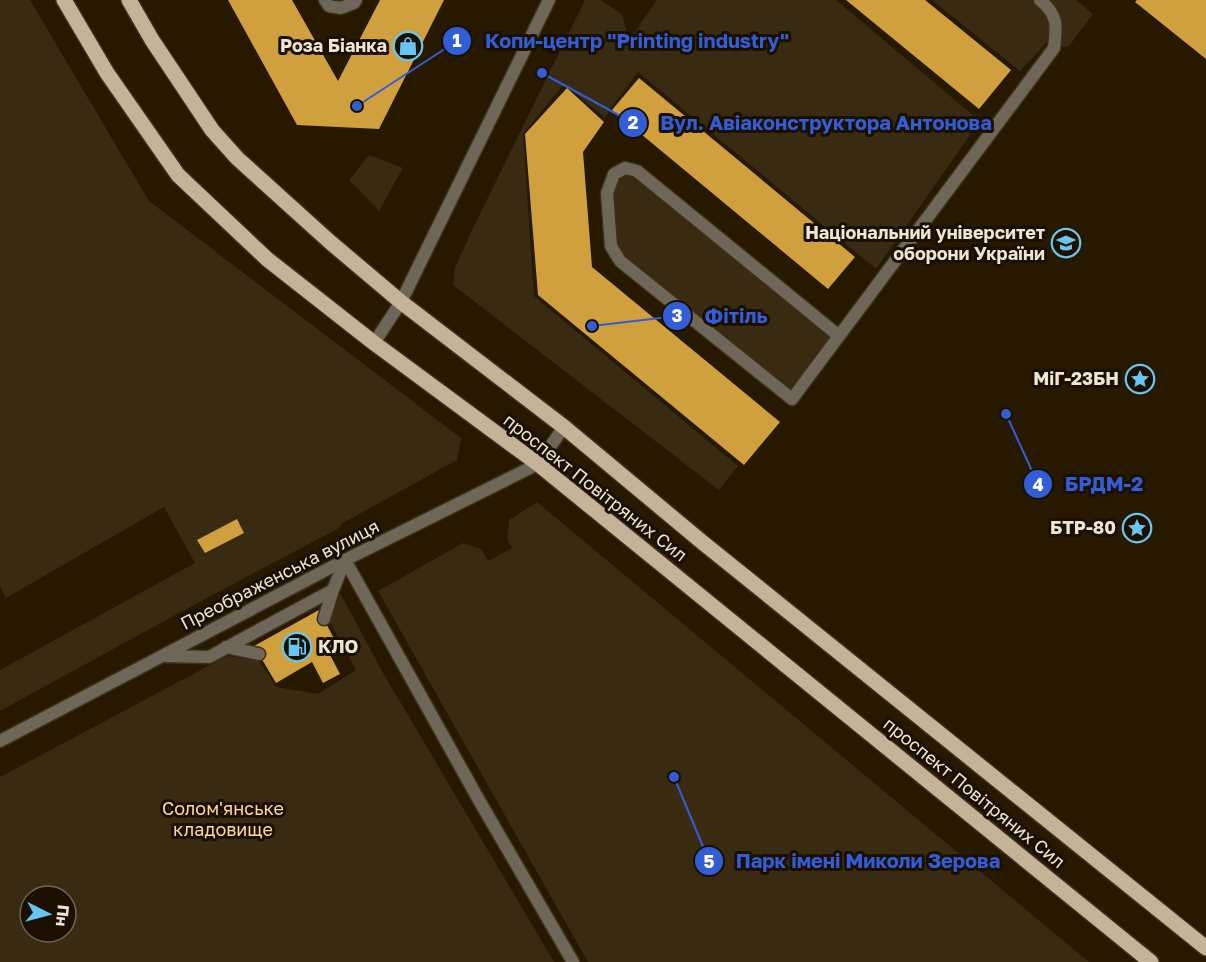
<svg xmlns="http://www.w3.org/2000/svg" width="1206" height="962" font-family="'Golos Text',sans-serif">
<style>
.green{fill:#382b11;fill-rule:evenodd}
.building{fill:#d1a03e}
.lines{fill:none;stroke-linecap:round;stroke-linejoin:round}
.service-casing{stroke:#3f3119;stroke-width:15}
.minor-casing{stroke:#3f3119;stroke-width:15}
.primary-casing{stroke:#3f3119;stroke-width:18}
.service{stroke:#6e6759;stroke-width:12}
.minor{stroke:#6e6759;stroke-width:12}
.primary{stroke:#c4b397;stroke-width:15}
.labels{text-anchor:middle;stroke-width:6;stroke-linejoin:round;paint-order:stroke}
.poi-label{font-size:18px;font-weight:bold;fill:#eee5d4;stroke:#1b1000;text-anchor:end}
.street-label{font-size:18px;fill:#eee5d4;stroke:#1b1000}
.park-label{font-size:18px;fill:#ffd996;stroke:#1b1000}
.leader{fill:none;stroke:#325dd8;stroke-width:2}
.callout-dot{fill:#325dd8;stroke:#1b1000;stroke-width:2}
.mark-label{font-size:18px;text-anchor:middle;font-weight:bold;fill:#fff}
.callout-label{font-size:20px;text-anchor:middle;font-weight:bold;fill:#325dd8;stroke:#1b1000;stroke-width:6;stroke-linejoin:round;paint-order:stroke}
</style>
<rect width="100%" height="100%" fill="#271800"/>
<path class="green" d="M0 0H30L149 201 461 438 457 460 341 524 339 528 190 607 0 711V670L195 563 164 507 6 598 0 586Z
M585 0H600L622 14 629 40 657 0H836L980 121 876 269 638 72 611 108 605 118 564 84 523 134 534 296 738 466 719 490 453 285 455 268 473 228Z
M932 0H1032C1042 9 1055 23 1049 38 1047 44 1025 65 1020 71Z
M1043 0H1076L1093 14 1069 46 1056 47Z
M369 155 403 168 379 211 349 180Z
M625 172 636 174 834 336 792 394 623 260 615 247 611 195 616 177Z
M537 502 1089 962H588L378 591 463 543 481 549 488 561 512 548 507 539 509 520Z
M339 591 382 671 554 962H0V777L227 656 259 660 276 687 318 694 356 670 330 622ZM30 896H66V932H30Z"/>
<path class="building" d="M228 0H292L338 81 380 0H444L379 129 297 125Z
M846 0H925L1011 70 979 109Z
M1137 0H1206V59L1135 2Z
M639 78 855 257 828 289 612 110Z
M567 88 604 122 583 152 592 267 780 422 744 465 538 295 525 134Z
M237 519 244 533 205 553 197 540Z
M319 610 339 648 329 653 340 674 323 683 312 662 276 683 254 646Z"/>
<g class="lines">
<g class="service-casing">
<path id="service" d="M325 0 329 6 341 8 354 3 356 0
M839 336 637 171 625 168 614 174 607 193 611 246 620 261 792 399 1054 48C1057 26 1058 15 1040 0
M345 560 480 802 573 962
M324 619 333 590
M226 647 259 654
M164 656 209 657 333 590 345 560"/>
</g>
<g class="minor-casing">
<path id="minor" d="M374 343 401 302 549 0
M0 741 345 560 538 464 564 427"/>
</g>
<g class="primary-casing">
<path id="primary" d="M64 0 107 73 178 175 267 259 374 343 538 464 1151 962
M129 0 152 40 212 130 237 158 330 242 401 302 564 427 702 542 1206 948"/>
</g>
<use href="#service" class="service"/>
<use href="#minor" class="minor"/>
<use href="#primary" class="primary"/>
</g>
<defs>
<g id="shop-ring" transform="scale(1.5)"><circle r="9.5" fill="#1b1000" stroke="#68c4f0" stroke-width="1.5"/><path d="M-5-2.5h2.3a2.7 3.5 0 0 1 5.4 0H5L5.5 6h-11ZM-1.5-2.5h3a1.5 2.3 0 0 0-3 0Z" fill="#68c4f0"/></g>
<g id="university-ring" transform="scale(1.5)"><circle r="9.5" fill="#1b1000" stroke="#68c4f0" stroke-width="1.5"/><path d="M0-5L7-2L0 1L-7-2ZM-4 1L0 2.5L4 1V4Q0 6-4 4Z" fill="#68c4f0"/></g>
<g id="sight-ring" transform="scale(1.5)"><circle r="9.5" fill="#1b1000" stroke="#68c4f0" stroke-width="1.5"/><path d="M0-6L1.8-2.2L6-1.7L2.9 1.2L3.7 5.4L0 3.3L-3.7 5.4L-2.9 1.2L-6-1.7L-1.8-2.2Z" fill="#68c4f0"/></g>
<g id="fuel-ring" transform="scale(1.5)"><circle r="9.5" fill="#1b1000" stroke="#68c4f0" stroke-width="1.5"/><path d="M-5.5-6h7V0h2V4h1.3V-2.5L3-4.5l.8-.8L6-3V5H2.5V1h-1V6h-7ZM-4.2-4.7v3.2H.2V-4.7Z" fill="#68c4f0"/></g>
</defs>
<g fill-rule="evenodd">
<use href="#shop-ring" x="408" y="46"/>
<use href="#university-ring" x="1066" y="243"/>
<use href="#sight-ring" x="1140" y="379"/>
<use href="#sight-ring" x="1137" y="528"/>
<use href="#fuel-ring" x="297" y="647"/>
</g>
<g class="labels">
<g class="poi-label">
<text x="387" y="52">Роза Біанка</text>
<text x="1045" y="239">Національний університет<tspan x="1045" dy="21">оборони України</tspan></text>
<text x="1119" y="385">МіГ-23БН</text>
<text x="1116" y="534">БТР-80</text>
<text x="318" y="653" text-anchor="start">КЛО</text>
</g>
<g class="street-label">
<text transform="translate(595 488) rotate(38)" y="6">проспект Повітряних Сил</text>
<text transform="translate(280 575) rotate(-27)" y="6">Преображенська вулиця</text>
<text transform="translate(974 793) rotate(39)" y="6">проспект Повітряних Сил</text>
</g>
<g class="park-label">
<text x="223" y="815">Солом'янське<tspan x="223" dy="21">кладовище</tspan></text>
</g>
</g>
<path class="leader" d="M357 106L457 41M542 73L633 123M592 326L677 316M1006 414L1038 484M674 777L709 861"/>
<g class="callout-dot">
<circle cx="357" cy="106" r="6"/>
<circle cx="542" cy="73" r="6"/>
<circle cx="592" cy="326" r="6"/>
<circle cx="1006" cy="414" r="6"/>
<circle cx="674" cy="777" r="6"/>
<circle cx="457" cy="41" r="15"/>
<circle cx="633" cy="123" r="15"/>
<circle cx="677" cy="316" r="15"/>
<circle cx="1038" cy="484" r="15"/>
<circle cx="709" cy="861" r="15"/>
</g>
<g class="mark-label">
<text x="457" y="47">1</text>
<text x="633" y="129">2</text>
<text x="677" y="322">3</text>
<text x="1038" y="491">4</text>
<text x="709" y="868">5</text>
</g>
<g class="callout-label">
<text x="637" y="48">Копи-центр "Printing industry"</text>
<text x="826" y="130">Вул. Авіаконструктора Антонова</text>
<text x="736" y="323">Фітіль</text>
<text x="1104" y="491">БРДМ-2</text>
<text x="868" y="868">Парк імені Миколи Зерова</text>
</g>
<g transform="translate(48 914) rotate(96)"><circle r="28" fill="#1b1000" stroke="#6f6555" stroke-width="1.5"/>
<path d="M0-4.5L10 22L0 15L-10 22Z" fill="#68c4f0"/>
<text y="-9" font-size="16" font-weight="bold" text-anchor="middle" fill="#eee5d4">Пн</text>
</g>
</svg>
